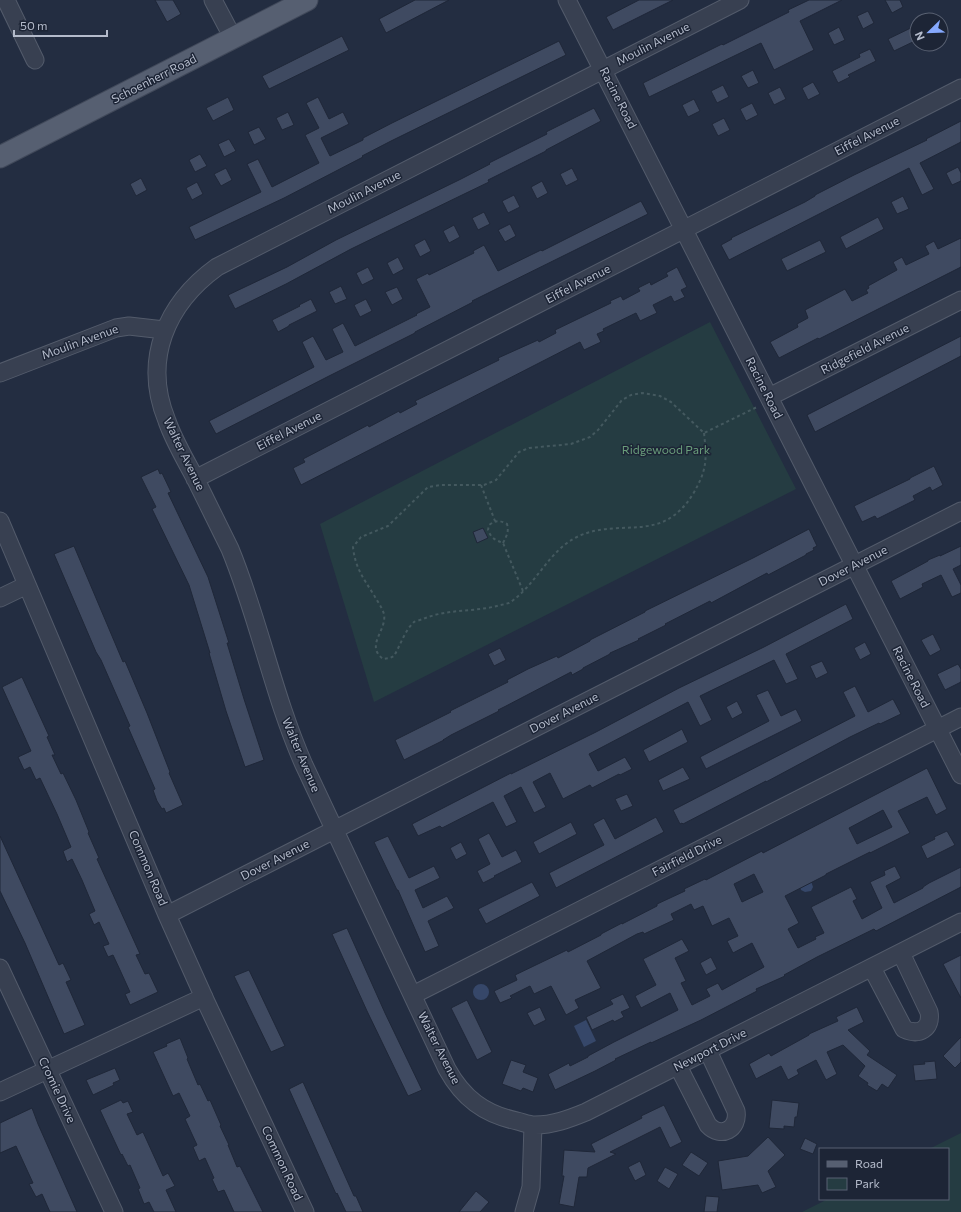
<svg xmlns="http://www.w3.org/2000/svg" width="961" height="1212" font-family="Commissioner,sans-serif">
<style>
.green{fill:#253c42}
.water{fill:#364769}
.building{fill:#3f4a61;stroke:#1f2738;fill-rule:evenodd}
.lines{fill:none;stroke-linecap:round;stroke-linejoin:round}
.minor-casing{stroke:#535b6b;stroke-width:19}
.major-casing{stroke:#41495a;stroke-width:23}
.path{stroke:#44595f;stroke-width:2;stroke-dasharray:3 3;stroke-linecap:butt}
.minor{stroke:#384051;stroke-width:17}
.major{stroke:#565f71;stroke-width:21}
.labels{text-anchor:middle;stroke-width:3;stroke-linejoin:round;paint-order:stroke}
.street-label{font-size:12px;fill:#b4bbcb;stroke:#1d2536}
.park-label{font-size:12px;fill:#6a9e7b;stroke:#1d2536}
</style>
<rect width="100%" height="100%" fill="#232d41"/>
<path class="green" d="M710 322 796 489 374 702 320 524Z
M961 1133V1212H802L828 1199H948V1149H929Z"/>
<path class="water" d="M811 881 813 887 811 891 805 892 801 890 800 886Z
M473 992a8 8 0 1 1 16 0a8 8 0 1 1-16 0Z
M586 1020 596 1041 584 1047 574 1026Z"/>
<path class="building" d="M155 0H173L181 14 167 22Z
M415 0H449L386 33 379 19Z
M639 0H673L613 30 606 17Z
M809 0H842L800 21 814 50 774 70 761 43 649 97 643 83 722 44 723 45 789 12 788 10Z
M885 0H900L903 7 892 13Z
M868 11 874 23 863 29 857 16Z
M917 25V40L894 51 888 39Z
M839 27 845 40 834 45 828 33Z
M342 36 349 50 269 89 262 76Z
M559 41 566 55 391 141 362 156 363 157 284 198 195 240 189 227 261 192 247 164 258 159 272 187 319 163 305 135 319 128 306 103 318 97 329 119 343 112 349 124 321 138 330 156 363 140V138L392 123Z
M870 49 876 61 848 75 850 77 838 83 832 71 860 57 859 54Z
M753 70 759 83 748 88 741 76Z
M813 82 820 94 808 100 802 88Z
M723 85 729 97 717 103 711 91Z
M780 87 786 99 774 105 768 93Z
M228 97 234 110 213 121 206 108Z
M694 99 700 111 688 117 682 105Z
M752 103 758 115 746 121 740 109Z
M594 108 601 121 546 150V151L488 180 489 182 460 196 351 249 286 284 235 309 228 295 287 267 336 240 461 179 490 164 489 163 547 134 546 132Z
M288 112 294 125 282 130 276 118Z
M724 118 730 130 718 136 712 124Z
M961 121V142L920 163 934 189 922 195 909 168 729 260 721 245 732 239 731 238 805 202 815 196V195L854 175 927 140 926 139Z
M259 127 266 139 254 145 248 132Z
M229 139 236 151 224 157 218 144Z
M200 154 207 166 195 172 189 160Z
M958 167 961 173V181L952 185 946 173Z
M226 168 232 180 221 186 214 174Z
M572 168 578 180 566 186 560 174Z
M141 178 147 190 136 196 130 184Z
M542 181 548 193 537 199 531 187Z
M197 182 203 194 192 200 186 188Z
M514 195 520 207 508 213 502 201Z
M903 196 909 209 897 214 891 202Z
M641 201 648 214 472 301 473 302 415 332V333L329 376 216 434 209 421 314 367 302 342 313 336 326 360 343 352 332 329 343 323 355 346 417 315 416 314 430 307 416 279 428 273 429 275 474 253 473 251 484 245 498 271 541 250 542 251Z
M484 212 490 224 478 230 472 218Z
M878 217 884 229 846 249 840 237Z
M510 224 516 236 505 242 498 230Z
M454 225 460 237 449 243 443 231Z
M961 238V267L819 339 818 338 779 358 770 342 798 327 797 324 808 318 805 310 845 289 852 301 868 293 866 290 869 288 868 286 897 270 893 262 902 257 906 265 929 254 925 246 934 241 938 249Z
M425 239 431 251 420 257 414 245Z
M820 240 826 252 787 271 781 259Z
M398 257 404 269 393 275 387 263Z
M368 267 374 279 362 285 356 273Z
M677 267 687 287 681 290 685 297 674 302 671 296 653 305 657 313 640 321 636 313 603 329 604 331 597 334 601 342 584 350 580 342 301 485 293 468 305 462 303 459 368 425 369 427 399 411 400 413 417 404 415 401 499 360 498 358 538 340 539 342 556 333 555 330 611 303 610 301 621 296 623 300 640 291 638 288 650 282 651 285 668 276 666 273Z
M341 286 347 299 335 304 329 292Z
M397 287 403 299 392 305 385 292Z
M311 299 317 311 289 325V326L278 332 272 320 300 306 299 305Z
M366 299 372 311 360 317 354 305Z
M961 336V356L815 432 807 415Z
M934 466 943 485 932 491 930 487 913 496 915 500 877 519 875 516 862 522 854 506 910 479V478Z
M158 469 160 474 162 473 171 492 168 493 208 577 229 643H227L244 699 264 760 245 767 226 711 209 653H210L189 585 152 509 156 507 141 477Z
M483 528 488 538 477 543 473 532Z
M809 529 817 546 813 548 814 550 806 554V555L768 575 767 573 711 603 710 601 665 624 666 625 638 639 639 640 610 653V654L583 668V669L572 675 571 672 506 706 498 710 499 711 451 735 443 740H444L404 760 395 740 451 712 450 711 508 682 507 680 528 669 557 656 558 658 590 641V640L645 612V611L753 558Z
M74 546 123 662 125 661 147 713 170 772 169 773 183 805 166 813 164 808 162 809 157 801 153 790 155 789 128 727 130 726 101 660 96 652 54 554Z
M961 546V565L953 569 961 585V593L952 597 941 575 922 584 923 587 900 599 891 581 928 561V560L940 555V556Z
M846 604 853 619 786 654 798 679 786 684 774 660 700 696 712 720 700 726 688 702 589 754 598 771 625 757 632 769 620 775 619 774 592 788 590 785 563 799 550 773 533 782 546 807 534 813 521 787 504 796 517 822 506 827 493 802 442 828 440 826 418 836 412 824 511 773V774L596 732 679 688 764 647Z
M933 634 941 650 930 656 921 640Z
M865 642 871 654 860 660 854 648Z
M500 648 506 660 494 666 488 654Z
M822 661 828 673 816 679 810 666Z
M958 664 961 669V682L945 690 937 674Z
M22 677 49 736 47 737 55 755H52L61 774 63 773 76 800 89 832 88 833 99 858 97 859 140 954 136 955 145 974 149 973 158 992 130 1005 125 994 130 992 120 970 113 955 108 957 103 946 109 944 99 922 94 925 89 914 95 911 82 880 72 859 67 862 63 851 71 847 57 814 40 778 36 780 30 767 24 770 18 757 31 751 2 687Z
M855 686 868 712 893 699 901 714 880 724 879 723 850 737 766 782V781L683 824 682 823 680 824 673 810 855 716 843 692Z
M768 690 781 716 796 709 802 721 706 769 700 757 769 721 756 695Z
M737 701 743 713 732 719 726 707Z
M682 729 688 742 649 762 643 750Z
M683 767 690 779 663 791 658 780Z
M927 768 947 809 936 815 927 797 898 811 910 833 870 853V852L826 874V875L785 896 799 923 788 929 798 948 816 939 815 937 824 933 811 907 851 887 857 899 853 901 862 919 882 908 870 882 885 875 884 871 895 866 901 878 886 886 894 903 923 888V887L929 883 961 867V887L876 931 874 929 817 957 784 975 785 976 756 989 757 991 701 1020 651 1043V1042L615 1059 616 1060 595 1071 555 1090 548 1074 569 1063 570 1066 588 1057V1056L614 1042 678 1010 670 993 641 1008 635 996 656 985 643 959 682 939 689 951 675 958 686 981 681 983 692 1005 710 996 706 989 718 983 722 990 764 967 752 943 733 953 727 941 738 936 729 918 712 926 703 906 694 910 691 904 671 914 674 920 644 934 643 932 637 934 587 961 601 988 575 1000 579 1008 566 1015 551 986 534 994 530 986 510 996 512 998 500 1003 494 991 517 980 515 975 567 950 568 952 601 935V934L622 923V924L657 906V904L685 891 684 889 705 879 706 880 762 851 763 853ZM883 810 892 827 857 844 849 828ZM754 874 763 892 742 902 734 884Z
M627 794 633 806 621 811 615 799Z
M656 817 664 832 556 888 549 873 604 845 593 824 604 818 615 839Z
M571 822 577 834 539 854 533 842Z
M947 831 955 845 927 859 921 846 935 839 934 837Z
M489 833 502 857 516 850 522 862 494 876 495 877 483 883 477 871 490 864 478 839Z
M0 836 59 965 63 963 71 980 66 982 85 1025 64 1034 25 943 0 891Z
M388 836 409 878 434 866 440 878 415 890 423 908 447 896 454 908 428 921 439 946 425 952 398 890H397L374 842Z
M461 842 467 854 456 860 450 848Z
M532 882 540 896 486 924 478 909Z
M347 928 385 1013 422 1090 408 1096 367 1011 332 934Z
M961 955V998L943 964Z
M711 957 717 969 706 975 700 963Z
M249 970 285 1046 271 1052 234 976Z
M623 994 630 1008 621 1012 624 1017 614 1022 613 1020 592 1030 586 1017 613 1004 610 1000Z
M467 1000 492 1052 477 1060 451 1008Z
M540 1007 546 1020 534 1026 527 1013Z
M857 1007 864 1022 848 1030 870 1051 867 1055 897 1075 888 1088 882 1084 877 1091 867 1085 868 1083 858 1076 865 1066 843 1045 827 1052 837 1074 826 1080 816 1060 797 1070 799 1074 788 1080 781 1066 756 1079 749 1064 769 1053 771 1056 809 1035V1034L838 1021 836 1017Z
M961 1037V1062L955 1068 943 1056Z
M180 1038 188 1058 187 1059 198 1085 200 1084 208 1101 210 1100 221 1125 220 1126 229 1145H228L237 1167 240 1166 263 1212H234L224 1190 218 1192 212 1179 214 1178 205 1158 199 1161 193 1147 197 1145 185 1119 190 1116 179 1093 173 1096 153 1052 167 1046 166 1044Z
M511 1060 526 1065 523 1072 538 1078 533 1092 523 1088 521 1091 502 1084Z
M935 1061 937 1079 915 1081 913 1065 925 1064 924 1062Z
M115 1068 120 1080 113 1083 114 1085 93 1095 86 1080Z
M303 1082 354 1196H356L363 1212H346L337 1193 336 1194 289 1089Z
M121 1100 123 1103 128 1101 133 1112 127 1114 137 1135 143 1132 163 1176 168 1173 175 1186 166 1190 176 1212H154L149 1202 144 1204 138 1189 140 1188 130 1165 128 1166 122 1154 121 1155 100 1110Z
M772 1100 799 1103 797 1117H795L794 1127 784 1126V1129L769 1128Z
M664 1105 682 1142 670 1148 660 1127 610 1152 616 1154 588 1168 587 1177H579L574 1207 559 1204 564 1176H562L564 1150 595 1152 591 1144 642 1118 641 1116Z
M32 1108 38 1124 77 1212H50L42 1194 36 1197 29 1184 33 1183 16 1146 0 1153V1123Z
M768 1137 785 1155 768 1171 776 1187 762 1193 758 1185 722 1190 718 1161 748 1156Z
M805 1138 817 1144 813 1154 800 1149Z
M691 1152 708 1163 699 1176 682 1165Z
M640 1161 646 1175 635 1181 628 1167Z
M665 1167 678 1174 669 1189 657 1181Z
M476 1191 489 1202 480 1212H459Z
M706 1196 719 1197 717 1212H704Z"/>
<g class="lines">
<g class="minor-casing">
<path id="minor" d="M6 0 35 60
M213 0 233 38
M567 0C700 258 829 517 961 775
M740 0 217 267C166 304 142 360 167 421 174 441 185 459 195 478 207 502 218 525 230 549 259 619 273 695 304 765L447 1069C463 1098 484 1114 517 1121 522 1122 529 1125 535 1125 553 1125 569 1119 586 1112L961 922
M0 373 116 328 129 326 164 330
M769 397 961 300
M195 479 961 88
M0 521 167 915 206 1002 305 1212
M0 598 27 585
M167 915 961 511
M0 968 114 1212
M872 968 904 1029C919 1036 932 1029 929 1012L901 953
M413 995 961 717
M678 1066 708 1125C721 1139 739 1129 736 1111L708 1051
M0 1092 204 997
M524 1212 531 1187 533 1125"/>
</g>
<g class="major-casing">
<path id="major" d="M0 157 307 0"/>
</g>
<path class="path" d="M704 433C707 460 707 470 693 494 661 545 622 517 579 536 549 549 536 586 509 603 505 604 501 605 497 606 473 612 446 609 423 619 420 620 416 621 414 622 405 630 400 646 394 656L390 658 383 659C365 645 387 631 384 614 382 607 377 601 374 595 363 578 355 567 353 547L361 537 388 526 428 487 441 485H484L496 480 519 452 529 448 571 444 590 437 598 430 622 400 631 395 642 393 660 396 671 402 704 433 757 407
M481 485 495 521
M503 543C507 535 509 532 507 524 499 520 496 520 489 525L488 530C491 538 495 540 503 543L523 591"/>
<use href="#minor" class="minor"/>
<use href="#major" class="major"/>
</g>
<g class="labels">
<g class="street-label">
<text transform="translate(653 44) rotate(-27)" y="4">Moulin Avenue</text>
<text transform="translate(154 79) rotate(-27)" y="4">Schoenherr Road</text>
<text transform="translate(618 98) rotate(63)" y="4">Racine Road</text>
<text transform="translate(867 136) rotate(-27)" y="4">Eiffel Avenue</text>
<text transform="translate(364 192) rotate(-27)" y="4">Moulin Avenue</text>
<text transform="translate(578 284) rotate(-27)" y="4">Eiffel Avenue</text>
<text transform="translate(80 342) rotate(-20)" y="4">Moulin Avenue</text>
<text transform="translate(865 349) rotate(-27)" y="4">Ridgefield Avenue</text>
<text transform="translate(764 388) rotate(63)" y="4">Racine Road</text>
<text transform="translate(289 431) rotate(-27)" y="4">Eiffel Avenue</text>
<text transform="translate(184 454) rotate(64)" y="4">Walter Avenue</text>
<text transform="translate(853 566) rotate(-27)" y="4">Dover Avenue</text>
<text transform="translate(911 677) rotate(63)" y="4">Racine Road</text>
<text transform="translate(564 713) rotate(-27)" y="4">Dover Avenue</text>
<text transform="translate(301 755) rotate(67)" y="4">Walter Avenue</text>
<text transform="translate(687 856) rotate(-27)" y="4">Fairfield Drive</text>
<text transform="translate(275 860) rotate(-27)" y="4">Dover Avenue</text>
<text transform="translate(148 868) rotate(67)" y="4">Common Road</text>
<text transform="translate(439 1048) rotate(63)" y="4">Walter Avenue</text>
<text transform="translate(710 1050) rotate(-27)" y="4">Newport Drive</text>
<text transform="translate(57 1090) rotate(65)" y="4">Cromie Drive</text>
<text transform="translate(282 1163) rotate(65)" y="4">Common Road</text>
</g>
<g class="park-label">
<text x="666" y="454">Ridgewood Park</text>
</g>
</g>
<rect x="819" y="1148" width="130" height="52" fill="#1d2536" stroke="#596172"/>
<rect x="827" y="1161" width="20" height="6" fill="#565f71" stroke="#596172"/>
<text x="855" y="1168" font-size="12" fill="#b4bbcb">Road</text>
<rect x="827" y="1178" width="20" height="12" fill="#253c42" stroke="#596172"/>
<text x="855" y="1188" font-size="12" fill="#b4bbcb">Park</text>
<g transform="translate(929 32) rotate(247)"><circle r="19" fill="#1d2536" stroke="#596172"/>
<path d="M0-3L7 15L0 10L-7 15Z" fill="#86a9fe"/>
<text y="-6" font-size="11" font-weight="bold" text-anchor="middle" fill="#b4bbcb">N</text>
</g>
<path d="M14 30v6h93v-6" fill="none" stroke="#b4bbcb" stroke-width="2"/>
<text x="20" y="30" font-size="12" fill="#b4bbcb" stroke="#1d2536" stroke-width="3" paint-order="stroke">50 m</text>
</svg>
